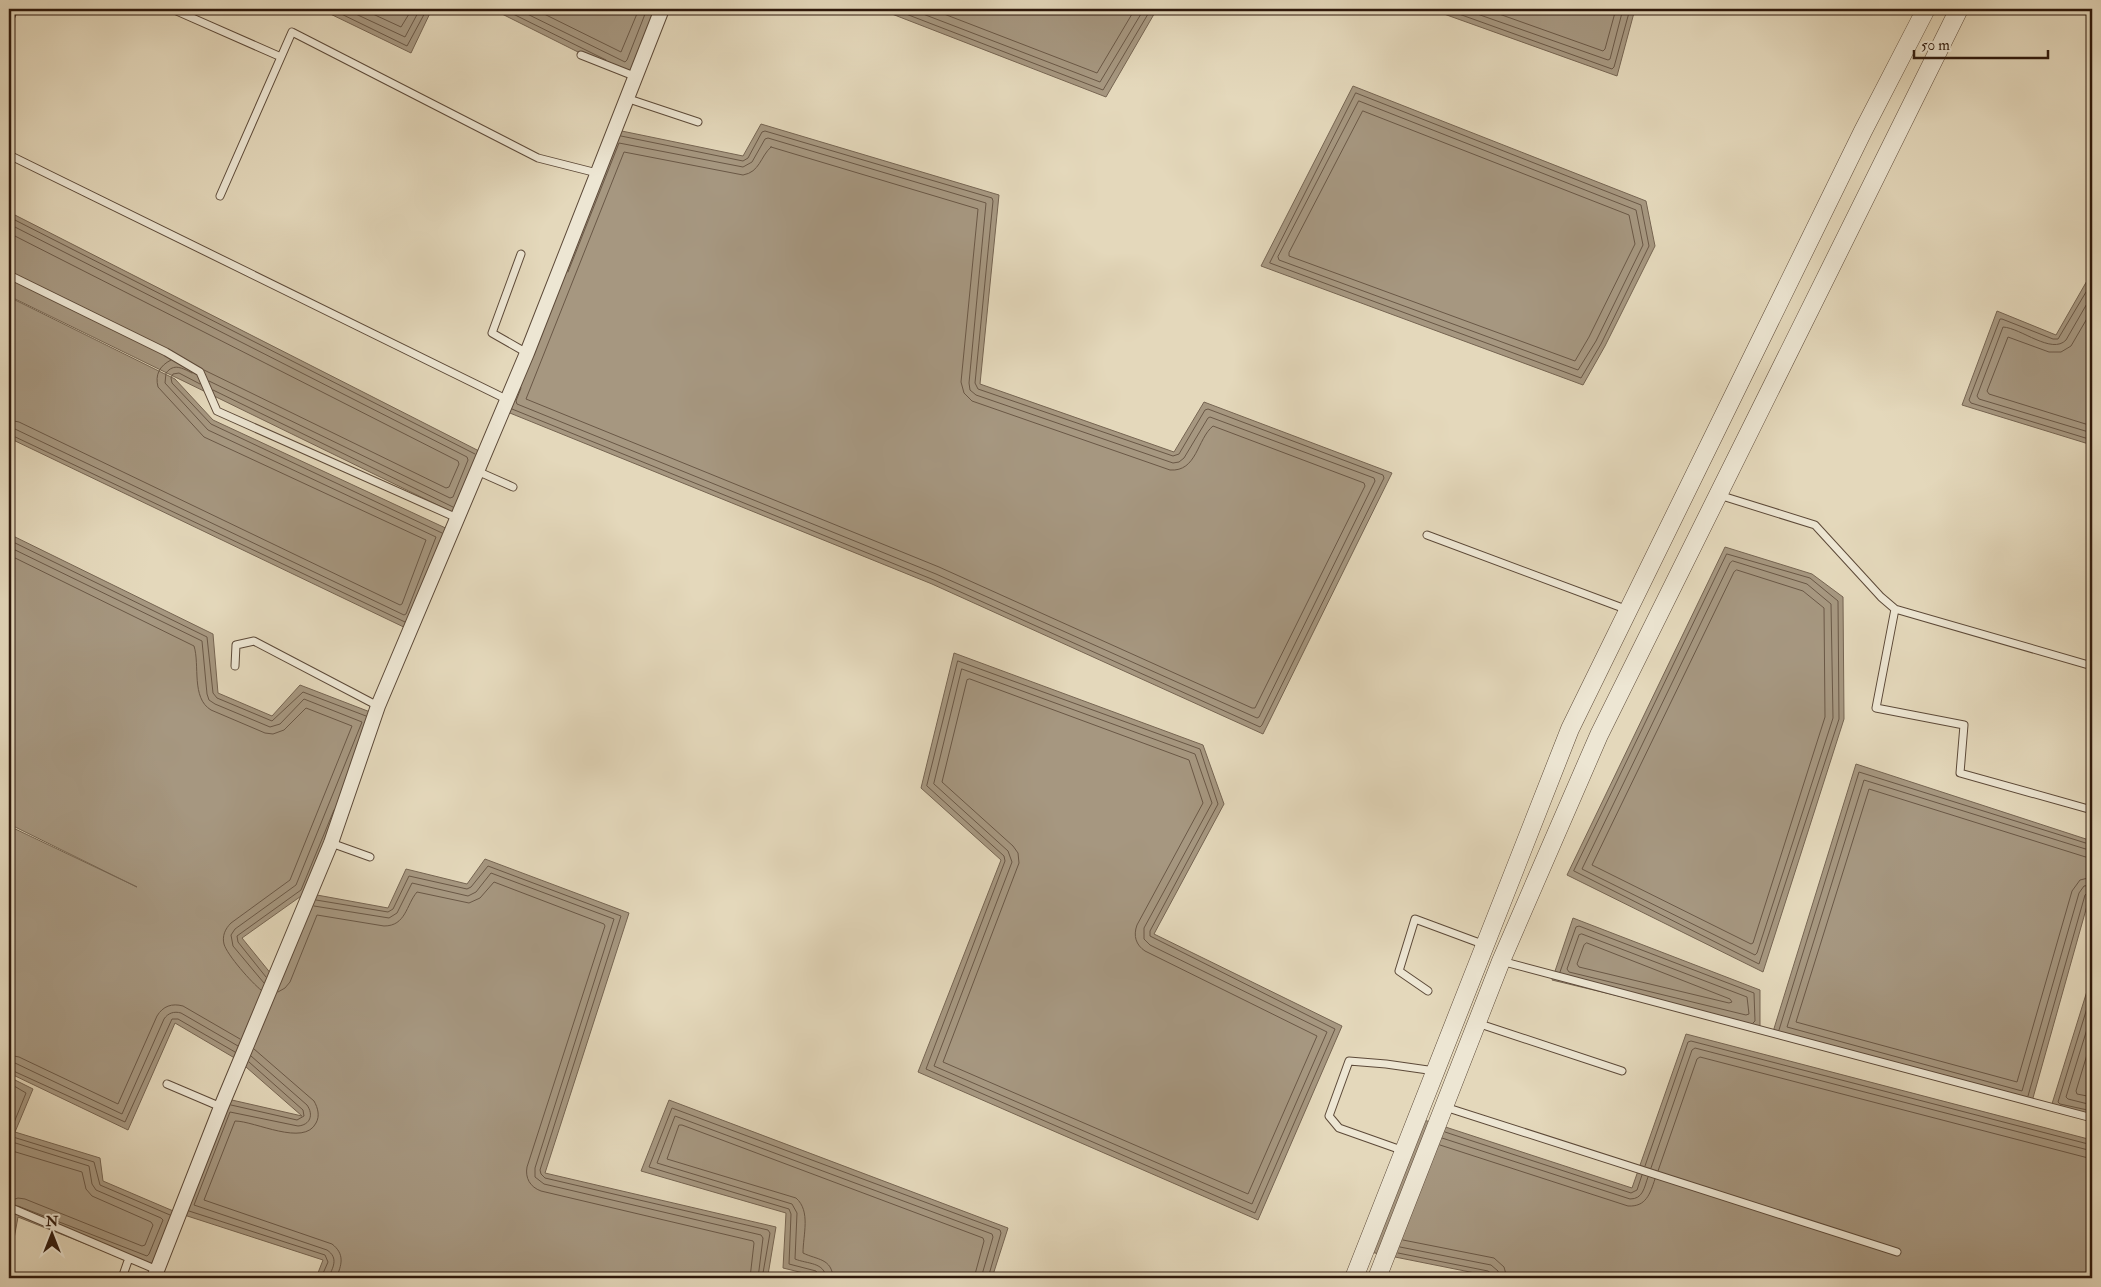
<svg xmlns="http://www.w3.org/2000/svg" width="2101" height="1287" font-family="'IM FELL Double Pica',serif">
<style>
.water{fill:#a69780;stroke:#766552;fill-rule:evenodd}
.lines{fill:none;stroke-linecap:round;stroke-linejoin:round}
.shore{stroke:#6a5846;stroke-width:1}
.service-casing{stroke:#5c4938;stroke-width:9}
.minor-casing{stroke:#5c4938;stroke-width:16}
.tertiary-casing{stroke:#5c4938;stroke-width:19}
.service{stroke:#ede6d3;stroke-width:7}
.minor{stroke:#ede6d3;stroke-width:14}
.tertiary{stroke:#ede6d3;stroke-width:18}
</style>
<rect width="100%" height="100%" fill="#e4d8bb"/>
<filter id="stains"><feTurbulence type="fractalNoise" baseFrequency=".004" numOctaves="4"/><feColorMatrix values="0 0 0 0 .2 0 0 0 0 .09 0 0 0 0 .02 0 0 0 .5 -.17"/></filter>
<radialGradient id="worn" r=".72"><stop offset=".6" stop-color="#630" stop-opacity="0"/><stop offset="1" stop-color="#630" stop-opacity=".3"/></radialGradient>
<path class="water" d="M320 9H432L411 53Z
M492 9H659L632 79Z
M879 9H1157L1106 97Z
M1430 9H1635L1617 76Z
M1353 86 1646 201 1655 246 1605 346 1583 385 1261 266Z
M761 124 999 195 980 384 1174 452 1204 402 1392 473 1263 734 932 584 500 409 612 129 743 156Z
M9 212 483 453 458 515 9 296Z
M2092 272V445L1962 405 1997 311 2056 335Z
M9 297 175 379 213 420 452 531 412 631 9 438Z
M9 534 213 634 218 693 272 716 300 685 378 715 306 893 388 908 406 869 467 884 485 859 629 913 545 1173 776 1227 768 1275 783 1278H316L323 1260 178 1213 155 1271 175 1278H152L154 1271 18 1217 9 1266V1077L33 1089 15 1132 100 1158 103 1181 178 1213 223 1098 302 1116 238 1060 175 1023 128 1130 9 1073V826L137 887 9 824ZM304 894 272 975 242 938Z
M1725 547 1812 574 1843 597 1844 719 1763 972 1567 875Z
M954 653 1203 745 1224 804 1154 934 1342 1026 1258 1220 918 1072 1001 860 921 788Z
M1856 764 2092 841V888L2031 1105 1772 1035Z
M1573 918 1760 990V1030L1552 980Z
M2092 975V1116L2051 1107Z
M1686 1034 2092 1140V1278H1490V1276L1370 1252 1421 1119 1632 1188Z
M669 1100 1008 1228 992 1278H824L783 1268 786 1213 641 1171Z"/>
<g class="lines">
<path class="shore" d="M331 9 407 46 427 9
M345 9 405 37 420 9
M362 9 401 27 412 9
M503 9 606 60
M517 9 625 62 627 60 647 9
M534 9 621 52 639 9
M893 9 1103 90 1151 9
M910 9 1100 82 1144 9
M931 9 1097 73 1135 9
M1445 9 1612 69 1614 67 1630 9
M1463 9 1608 60 1610 59 1623 9
M1485 9 1603 51 1605 49 1616 9
M1356 93 1641 205 1649 246 1601 344 1581 378 1270 263Z
M1359 101 1636 210 1643 245 1596 341 1578 370 1279 260 1278 257Z
M1363 111 1629 215 1635 244 1589 337 1575 361 1289 256V253Z
M771 147 978 209 961 382 964 393 972 401 1170 470C1197 472 1197 439 1213 426L1364 483 1365 486 1255 708H1252L939 567 526 399 624 152 743 175C760 172 760 157 771 147Z
M9 217 475 454
M9 224 467 457 468 460 453 497 450 498 209 381
M9 233 458 461 459 464 449 487 446 488 204 370
M2092 282 2058 339H2053L2002 319H2000L1969 400 1971 403 2092 440
M2092 295 2066 340C2052 355 2021 328 2003 327L1977 396 1979 399 2092 433
M2092 310 2071 346 2061 352H2049L2008 337 1987 391 1989 394 2092 426
M200 384 179 373 173 374 171 378 172 383 211 424 442 533
M521 388 516 401 517 404 936 574 1257 718 1259 717 1375 481 1374 478 1210 417 1208 418 1184 458 1179 462 1173 463 976 395 970 390 969 383 986 203 768 138 765 139 752 162 743 167 619 143 568 272
M213 390 453 507
M512 409 934 580 1260 727 1262 725 1384 478 1383 475 1208 409 1205 410 1179 454 1173 456 978 389 975 383 993 201 992 198 765 131 762 132 748 158 743 161 621 136
M9 420 19 422 400 605 402 604 426 540 204 437 158 387C155 375 159 366 171 360
M9 427 15 429 404 615 406 614 436 537 208 430 165 383 166 373C174 363 182 368 192 373
M9 434 405 622
M9 540 207 637 213 693 217 698 272 721 303 692 366 716
M9 547 202 641 207 694 209 700 215 704 270 727 280 724 304 699 362 722 296 885 235 929 231 935 233 946 264 983
M1727 554 1810 578 1838 601 1839 719 1759 964 1574 871Z
M9 555 194 646C200 665 191 698 211 710L265 733 273 734 284 730 306 708 352 726 290 880 231 923C225 929 222 936 224 944 227 955 252 983 261 990
M1733 561 1807 584 1831 604 1833 718 1757 953 1755 955 1582 869 1730 563Z
M1737 570 1803 591 1824 608 1825 717 1753 943 1751 944 1592 865 1734 572Z
M958 661 1200 749 1218 804 1150 931V936L1335 1029 1255 1213 926 1069 1005 861 1004 856 927 786Z
M962 669 1195 754 1212 803 1144 928V939L1150 945 1327 1032 1252 1204 934 1066 1012 862 1008 851 934 784Z
M970 679 1189 760 1203 803 1137 925C1133 936 1136 945 1145 951L1317 1036 1248 1194 943 1062 1019 863 1018 853 1013 846 942 782 967 680Z
M2092 851 1864 780 1787 1027 2022 1091 2079 893 2084 886 2092 885
M2092 859 1869 789 1796 1022 2017 1082 2072 891 2080 880 2092 877
M316 900 388 912 393 909 409 876 467 889 471 887 488 866 621 916 540 1170 541 1174 545 1178 768 1230 770 1233 763 1273 765 1278
M314 906 389 918 397 913 412 883 468 896 476 892 491 873 614 919 535 1168V1177L544 1184 761 1235 763 1238 758 1278
M1582 934 1747 997 1749 1014 1746 1015 1569 972 1567 969 1579 935Z
M1587 943 1730 999 1732 1002 1729 1003 1579 967 1577 964 1584 945Z
M1560 972 1576 927 1579 926 1754 993 1755 1021 1753 1023
M266 977 238 942 237 936 301 890 334 810
M278 992 285 988 290 982 317 915 384 926C406 926 406 905 417 892L469 903 480 898 494 882 604 924 605 926 527 1167C525 1178 530 1187 541 1191L753 1241 754 1243 750 1278
M2092 992 2058 1102 2060 1104 2092 1111
M2092 1013 2066 1097 2068 1099 2092 1105
M1779 1030 1859 772 2092 845
M2092 1038 2076 1091 2077 1094 2092 1097
M254 1049 314 1101C318 1108 320 1116 316 1123 304 1147 255 1121 235 1121L204 1200 332 1244C345 1254 342 1265 336 1278
M9 1055 19 1057 118 1104 157 1016C163 1006 172 1003 183 1006L240 1039
M251 1056 307 1105C314 1115 310 1125 298 1126L230 1112 194 1205 327 1250C339 1258 333 1268 328 1278
M9 1062 15 1063 122 1114 164 1019C168 1013 174 1011 181 1013L238 1046
M9 1069 125 1122 172 1019H178L235 1052
M9 1083 26 1093 11 1130 13 1137 94 1162 100 1185 170 1215
M2028 1096 2085 895 2088 892 2092 891
M231 1105 297 1120 304 1116 303 1110 249 1062
M1445 1132 1631 1193 1637 1190 1642 1175
M1442 1138 1630 1199C1643 1199 1644 1188 1648 1177
M9 1141 89 1166 92 1184 96 1190 161 1218 163 1220 149 1254 147 1256 18 1206
M1440 1145 1628 1206C1646 1207 1650 1194 1655 1179
M9 1150 82 1172 86 1189 92 1196 151 1222 153 1225 145 1245 142 1246 25 1199 18 1198 9 1201
M1645 1166 1688 1042 1691 1041 2092 1145
M1651 1168 1692 1050 1695 1048 2092 1151
M1658 1171 1697 1059 1700 1057 2092 1159
M189 1211 325 1255 328 1262 321 1278
M1403 1240 1494 1258 1504 1267 1507 1278
M1400 1247 1491 1265 1498 1271 1499 1278
M1398 1253 1488 1271 1492 1274 1493 1278
M820 1278 816 1271 789 1264 791 1214 789 1209 649 1167 672 1108 1000 1230 1001 1233 988 1278
M826 1278C825 1262 807 1264 795 1259L797 1213 792 1204 657 1163 675 1116 992 1234 993 1237 981 1278
M833 1278C832 1258 817 1260 803 1253 803 1235 811 1211 796 1198L667 1159 679 1125H682L983 1238 984 1241 974 1278"/>
<g class="service-casing">
<path id="service" d="M172 9 281 57
M9 21 14 9
M581 55 634 76
M626 98 698 122
M9 155 506 399
M220 196 292 32 538 158 597 173
M521 254 492 333 527 353
M9 275 166 352 200 372 217 411 457 518
M477 471 513 487
M1719 495 1815 525 1881 597 1895 609 2092 666
M1427 535 1628 610
M1895 609 1876 708 1964 725 1960 773 2092 810
M235 666 236 645 254 641 378 706
M331 843 370 857
M1501 961 2092 1118
M1428 991 1399 971 1415 919 1485 945
M1477 1023 1622 1071
M167 1084 221 1107
M1445 1107 1897 1252
M1404 1151 1339 1128 1329 1116 1349 1061 1386 1064 1435 1071
M9 1207 157 1270
M62 1277 66 1278
M122 1278 129 1258"/>
</g>
<g class="minor-casing">
<path id="minor" d="M154 1278 221 1107 331 843 378 706 527 353 662 9"/>
</g>
<g class="tertiary-casing">
<path id="tertiary" d="M1354 1278 1570 729 1863 131 1926 9
M1377 1278 1501 961 1599 735 1959 9"/>
</g>
<use href="#service" class="service"/>
<use href="#minor" class="minor"/>
<use href="#tertiary" class="tertiary"/>
</g>
<rect width="2101" height="1287" fill="none" stroke="#e4d8bb" stroke-width="30"/>
<rect x="10" y="10" width="2081" height="1267" fill="none" stroke="#2f190c" stroke-width="2.5"/>
<rect x="15" y="15" width="2071" height="1257" fill="none" stroke="#2f190c"/>
<g transform="translate(52 1234)" stroke="#ede6d3" stroke-width="4" paint-order="stroke">
<path d="M0-4L9 19L0 12L-9 19Z" fill="#2f190c"/>
<text y="-8" font-size="14" font-weight="bold" text-anchor="middle" fill="#2f190c">N</text>
</g>
<path d="M1914 50v8h134v-8" fill="none" stroke="#2f190c" stroke-width="2.5"/>
<text x="1921" y="50" font-size="15" fill="#2f190c" stroke="#ede6d3" stroke-width="4" paint-order="stroke">50 m</text>
<rect width="100%" height="100%" filter="url(#stains)"/>
<rect width="100%" height="100%" fill="url(#worn)"/>
</svg>
